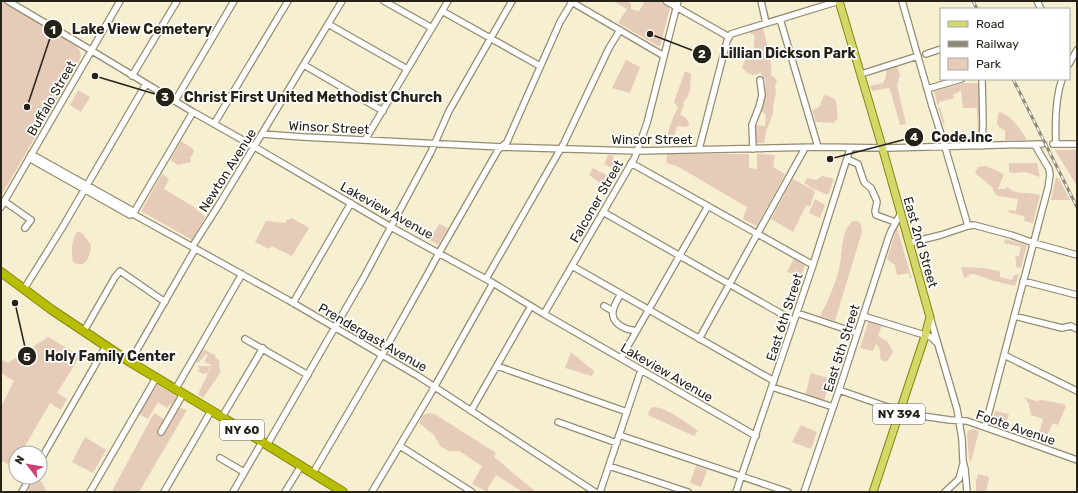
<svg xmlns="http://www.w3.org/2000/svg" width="1078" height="493" font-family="Rubik,sans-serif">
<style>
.green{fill:#e5cbb8}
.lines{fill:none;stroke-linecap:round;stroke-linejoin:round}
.minor-tunnel{stroke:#cdc6ac;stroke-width:5.5;stroke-dasharray:5.5 3;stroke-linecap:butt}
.minor-casing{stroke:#948c71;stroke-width:8}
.major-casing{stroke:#85870b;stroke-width:9}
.highway-casing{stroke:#85870b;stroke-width:10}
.minor{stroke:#fff;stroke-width:5.5}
.major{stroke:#d4d769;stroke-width:7}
.highway{stroke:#b8bd05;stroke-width:8}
.rail-casing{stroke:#8d8773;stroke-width:3}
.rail{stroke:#fff;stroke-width:1.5;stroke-dasharray:4.5;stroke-linecap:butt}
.labels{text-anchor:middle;stroke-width:3.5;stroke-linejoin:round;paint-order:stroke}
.shield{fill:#fff;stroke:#67645d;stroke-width:1}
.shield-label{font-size:12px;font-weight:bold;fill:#262217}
.street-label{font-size:13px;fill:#262217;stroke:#fff}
.leader{fill:none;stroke:#262217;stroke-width:1.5}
.callout-dot{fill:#262217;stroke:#fff;stroke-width:1.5}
.mark-label{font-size:12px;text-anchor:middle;font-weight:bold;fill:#fff}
.callout-label{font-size:14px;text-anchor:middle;font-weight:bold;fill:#262217;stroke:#fff;stroke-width:3.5;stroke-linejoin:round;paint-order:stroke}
</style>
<rect width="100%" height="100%" fill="#f7efd1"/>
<path class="green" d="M1 1H5L42 24 77 47C81 52 82 55 79 61L1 196Z
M613 1H627L631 4V9L638 11H639L645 1H658L670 8 660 46H658L618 23 627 9Z
M763 28 767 44V45C768 55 773 64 771 75L777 80 775 86 776 91 773 108V113L766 132 764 143H756V125L765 126 766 115 760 110C763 101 767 92 765 82L766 81 760 72 758 74 753 75 746 72 742 67 747 56 753 52C754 45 755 40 754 34H750L749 31Z
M626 60 640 67 630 93 612 88Z
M897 66 900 75 897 85 906 124 900 125 890 89 888 88 872 91 870 86 883 83 886 77V70Z
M685 71 691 74 690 90 688 96 683 103 684 105 680 115C684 116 689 120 689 125L686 127 677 126 672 145 666 144C669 129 670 121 678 108L674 102Z
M962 83H974L979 84 980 140H973V134L978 135 977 108H963L961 90 957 93 953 94 954 98 939 102 938 107H940L945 124H943L934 92 935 91Z
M78 90 90 97 81 112 70 105Z
M827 95 836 100 838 121 835 120 834 123 816 122 812 110C825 105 818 106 824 96Z
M1000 112C1013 117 1020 129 1027 140H1005V132L1006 131 999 127 997 124 998 114Z
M181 141 192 148 194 151 192 156 190 157 191 162 178 165 170 160Z
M1055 150H1077V186Z
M667 154H749V168L757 169V154L775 155 773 167 785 174 757 226 743 219 747 207 677 166 666 163Z
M608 155H612L615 161 623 165 620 172 604 164Z
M1009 163H1037L1040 177 1025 172 1014 173 1009 172Z
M985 166 993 169 1004 174 998 189H1004L1008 187C1015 196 1030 191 1040 195L1033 223 1024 221 1025 218 1023 216 1008 212 1009 210 1016 211 1018 199 997 196 993 190V188L975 173 978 167Z
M593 168 614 179 607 188 589 175Z
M162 174 169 179 164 189 194 207 205 217 192 240 141 211Z
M822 176 834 179 828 195 812 188 804 183 807 178 816 180Z
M1056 177 1059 179 1070 200H1051Z
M793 179 815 191 810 207 807 205 806 206 793 232 771 219Z
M815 199 825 205 820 218 809 213Z
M292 218 309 228 292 256 271 246 269 249 255 242 266 221 285 223 287 220Z
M853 221H858L861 224 862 232 835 321 820 316C828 301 835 285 839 269 843 254 840 231 853 221Z
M439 224 448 228 438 245 430 240Z
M897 227 910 273 912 278H910L909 273 897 275 895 265 887 259Z
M78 231 83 234 91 245C90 255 87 270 73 262 71 253 71 239 78 231Z
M1005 239 1027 245 1021 268 1016 267V260L1015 259 1016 256H1019L1021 247 1004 243Z
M794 258 805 265 801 276 787 272Z
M961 267 984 268 999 271 1000 274V277L1012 280 1014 275 1019 274 1015 286 994 281 974 274H969V276L964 278Z
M869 320 882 325 878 336 888 342 893 352 888 360 884 362 880 358C881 352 880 348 876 344L873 351 860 348Z
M48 337 80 356 57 393 67 399 61 410 50 403 21 453H16V461L12 467 1 460V407L14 381 1 373V359L8 363Z
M204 349 216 356 215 358 219 360 220 373 203 398 198 394 211 367H210L208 373 202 374 197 370 200 369 198 367V366H211L212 365 204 362 208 355 206 354 199 362H196Z
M571 352 594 371 592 376 565 368Z
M811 373 831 379 824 401 805 395C808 388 808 381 811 373Z
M156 384 179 398 175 406 187 410 139 492H109L112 491 154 413 164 419 171 405 170 404 167 408 158 402 148 419 139 414Z
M1024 397 1036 401 1043 400 1063 404 1066 406 1058 425 1053 423 1044 442 1037 440 1043 419 1031 415 1029 404Z
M653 407C664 406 689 424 698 431L694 436 648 415 650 409Z
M995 411 1009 414 1004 429 992 424Z
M430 413 436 415 496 453 494 457 536 492H523L496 475 488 488V492L472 484 482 466 459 451H450L441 447 434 435 419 423 423 415Z
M801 425 817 432 811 449 792 442Z
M972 429 979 431 971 462 969 459 967 434 968 431Z
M85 437 106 450 93 473 72 462Z
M696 466 707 470 701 487 690 483Z
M978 474 989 477 986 492H976V482Z
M35 478 42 482 47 492H30L28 490Z"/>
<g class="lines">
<path class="minor-tunnel" d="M1042 144H1052"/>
<g class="minor-casing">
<path id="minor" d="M8 1 84 46 193 112 248 143 391 227 493 283 544 314 756 436
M384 1 432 28
M570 1 664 56
M666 1 729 37
M761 1 766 23
M902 1 932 106 945 147 968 226
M1037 1 1041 9
M442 11 540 66
M780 19 818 147
M328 24 407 69
M926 54 941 49
M1069 64 1077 50
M304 65 383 111
M861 74 918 56
M132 76 177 1
M927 89 961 79
M175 101 234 1
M214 124 288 1
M262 134 303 137 502 147 638 151 818 147 888 148 1042 144
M365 140 448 1
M1053 144H1077
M1056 144C1055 123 1055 99 1062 79
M982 146 983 123 982 79
M699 149 727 41 731 34 839 1
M753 149 752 125 759 107 762 95 760 80
M31 154 131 210 133 214
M29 158 130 215 133 214 288 300 418 376 595 492
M847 159 858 164 864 182 866 184 871 188 876 199 877 202 875 211 876 215 895 222
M631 163 813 265
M4 201 31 220 25 228
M1 207 120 1
M603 212 794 321
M133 214 193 112
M909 243 941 235 968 226 974 225 1011 235 1034 243 1077 255
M192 247 220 203 342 1
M572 266 774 381
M486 279 564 143 609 48 620 30
M1023 281 1077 295
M24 289 62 228 146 84
M621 294C611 309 607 321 627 329 631 330 633 330 636 331
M293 303 351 203
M604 306 613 311
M797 313 857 333
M544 314 635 157 647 123 678 1
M863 316 931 337 937 343
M1014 316 1062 328 1071 326 1077 329
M930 317 957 409 962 439 963 461 965 469 967 492
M84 331 115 277 120 271 165 302
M245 339 308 375
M699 339 805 148
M1004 355 1077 391
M621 358 708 206
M130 362 195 249
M497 366 627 412
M772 387 833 407
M175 390 242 274
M839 390 899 411 915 415 950 420 967 421 1010 436 1077 460
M471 411 531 306
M222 417 263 348
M558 422 617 443
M985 427 1048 188 1050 175 1049 169 1035 145
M161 432 183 394
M619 435 788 492
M267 445 364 277 431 152 449 111 512 1
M400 446 472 492
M220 458 244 472
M40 461 106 346
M609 466 688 492
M313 473 382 355 427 275 439 253 498 150 507 142 560 22 572 2
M22 492 30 477
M90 492 156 378
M164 492 211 411
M233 492 262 442
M285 492 301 466
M372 492 431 393 493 283
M600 492 641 370
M736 492 813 265 849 152 850 148
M804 492 839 390 888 239 891 231 901 213
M945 492 959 479 963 464"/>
</g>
<g class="major-casing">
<path id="major" d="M839 1 881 143 930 317 925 336 873 492"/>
</g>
<g class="highway-casing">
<path id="highway" d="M1 272 52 310 130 362 222 417 343 492"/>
</g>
<use href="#minor" class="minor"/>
<use href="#major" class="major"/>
<use href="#highway" class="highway"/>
<g class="rail-casing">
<path id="rail" d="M973 1 977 9
M1013 79 1077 207"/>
</g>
<use href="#rail" class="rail"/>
</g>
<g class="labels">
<g class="shield">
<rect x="873" y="404" width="52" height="20" rx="3"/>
<rect x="220" y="420" width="44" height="20" rx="3"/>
</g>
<g class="shield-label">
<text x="899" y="418">NY 394</text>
<text x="242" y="434">NY 60</text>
</g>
<g class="street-label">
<text transform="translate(51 98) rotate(-60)" y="5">Buffalo Street</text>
<text transform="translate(329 127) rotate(3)" y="5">Winsor Street</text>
<text x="652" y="144">Winsor Street</text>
<text transform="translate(227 170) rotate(-58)" y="5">Newton Avenue</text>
<text transform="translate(596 201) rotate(-60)" y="5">Falconer Street</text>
<text transform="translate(387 210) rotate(29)" y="5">Lakeview Avenue</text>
<text transform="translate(921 242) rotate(74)" y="5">East 2nd Street</text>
<text transform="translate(784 317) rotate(-72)" y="5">East 6th Street</text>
<text transform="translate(373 337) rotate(30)" y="5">Prendergast Avenue</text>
<text transform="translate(841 348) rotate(-72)" y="5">East 5th Street</text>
<text transform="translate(667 372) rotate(30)" y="5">Lakeview Avenue</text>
<text transform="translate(1016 427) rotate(19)" y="5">Foote Avenue</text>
</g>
</g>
<path class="leader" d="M27 107L53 29M650 34L702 54M95 76L165 97M830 159L914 137M15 303L27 356"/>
<g class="callout-dot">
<circle cx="27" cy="107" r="4"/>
<circle cx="650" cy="34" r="4"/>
<circle cx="95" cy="76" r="4"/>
<circle cx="830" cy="159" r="4"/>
<circle cx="15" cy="303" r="4"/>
<circle cx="53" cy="29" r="10"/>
<circle cx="702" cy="54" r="10"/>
<circle cx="165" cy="97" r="10"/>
<circle cx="914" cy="137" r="10"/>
<circle cx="27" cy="356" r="10"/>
</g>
<g class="mark-label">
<text x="53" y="34">1</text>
<text x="702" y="58">2</text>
<text x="165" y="101">3</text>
<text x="914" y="141">4</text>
<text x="27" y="361">5</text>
</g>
<g class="callout-label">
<text x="142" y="34">Lake View Cemetery</text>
<text x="788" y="58">Lillian Dickson Park</text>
<text x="313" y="102">Christ First United Methodist Church</text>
<text x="962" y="142">Code.Inc</text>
<text x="110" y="361">Holy Family Center</text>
</g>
<rect width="1078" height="493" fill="none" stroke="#262217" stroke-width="4"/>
<rect x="940" y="8" width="130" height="72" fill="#ffffff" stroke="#a8a7a2"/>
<rect x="948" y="21" width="20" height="6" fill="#d4d769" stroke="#a8a7a2"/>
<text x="976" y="28" font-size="12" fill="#262217">Road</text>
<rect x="948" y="41" width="20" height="6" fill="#8d8773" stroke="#a8a7a2"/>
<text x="976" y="48" font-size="12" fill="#262217">Railway</text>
<rect x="948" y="58" width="20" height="12" fill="#e5cbb8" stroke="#a8a7a2"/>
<text x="976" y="68" font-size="12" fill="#262217">Park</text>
<g transform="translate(28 465) rotate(301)"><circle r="19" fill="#ffffff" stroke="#a8a7a2"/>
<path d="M0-3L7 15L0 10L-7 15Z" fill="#cd4174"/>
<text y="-6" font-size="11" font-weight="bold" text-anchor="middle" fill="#262217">N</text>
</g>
</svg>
